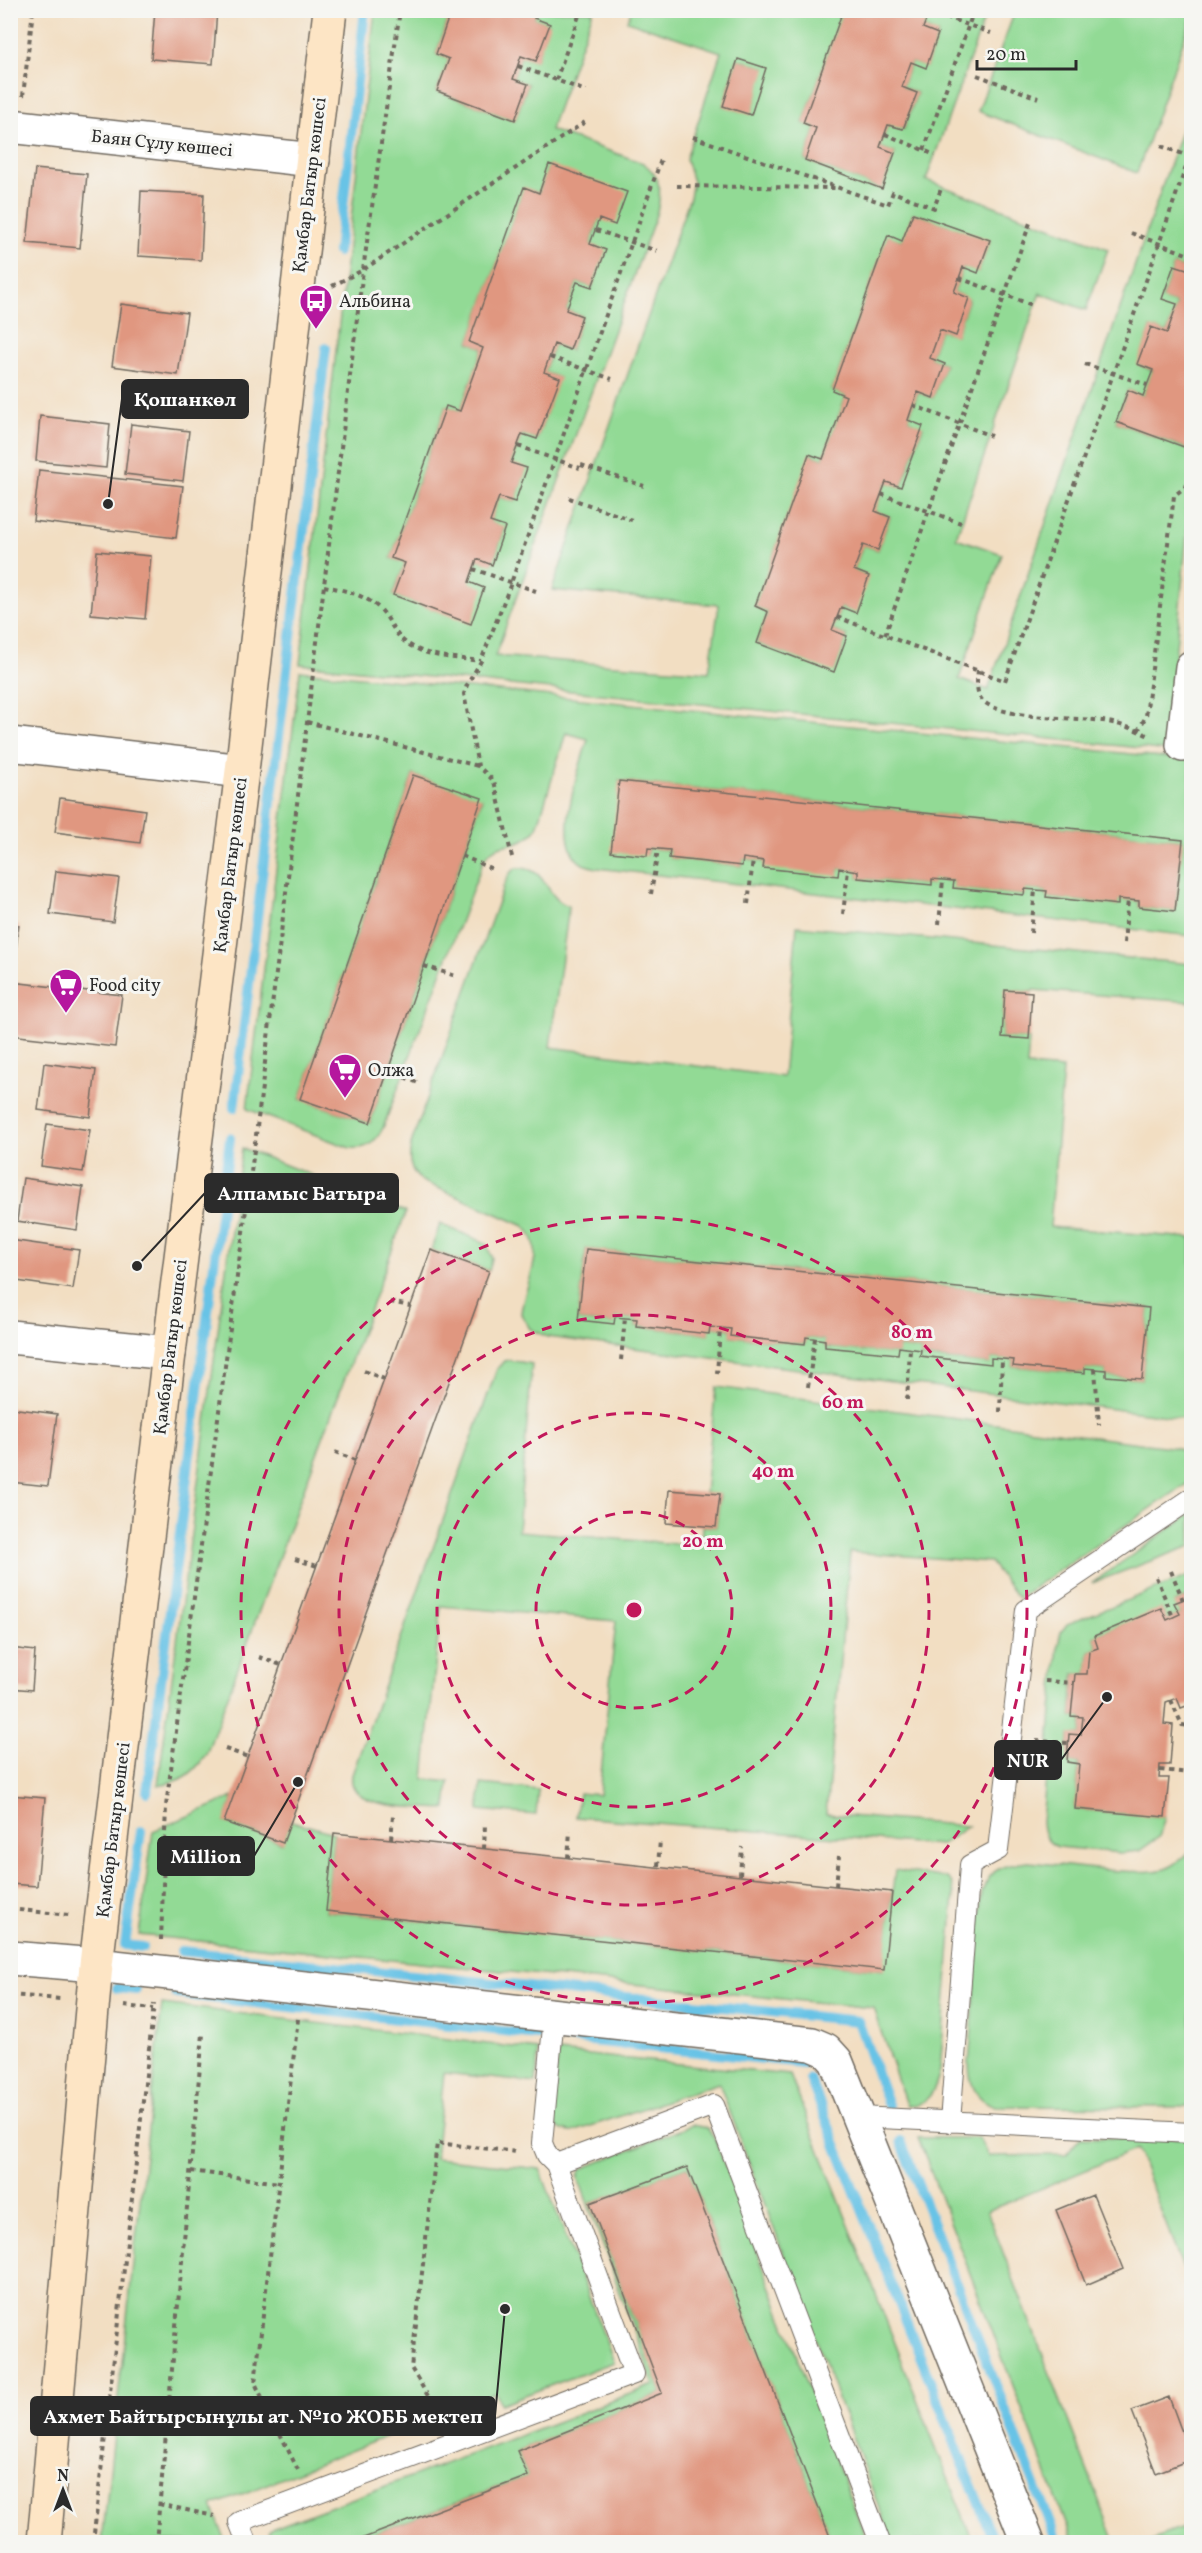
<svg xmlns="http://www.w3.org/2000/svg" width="1202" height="2553" font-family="Vollkorn,serif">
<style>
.green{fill:#92da95;stroke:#5e8260;stroke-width:1.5;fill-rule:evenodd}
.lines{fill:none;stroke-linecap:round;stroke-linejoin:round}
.stream{stroke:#68c3e6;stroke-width:10}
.building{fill:#e09780}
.lane-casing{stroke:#716a60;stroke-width:22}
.street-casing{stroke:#716a60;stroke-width:36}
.secondary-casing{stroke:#716a60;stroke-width:36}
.path{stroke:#716a60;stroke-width:4;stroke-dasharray:4.5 4.5;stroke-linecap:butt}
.lane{stroke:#fff;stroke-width:20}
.street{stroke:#fff;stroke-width:33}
.secondary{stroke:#fde5c5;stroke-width:33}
.ring{fill:none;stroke:#c2185b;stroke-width:3;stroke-dasharray:10 8}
.labels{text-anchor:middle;stroke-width:6;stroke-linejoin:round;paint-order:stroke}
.street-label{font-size:18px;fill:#2b2b2b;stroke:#f6f6f2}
.poi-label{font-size:18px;fill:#2b2b2b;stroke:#f6f6f2;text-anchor:start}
.centre{fill:#c2185b;stroke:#f6f6f2;stroke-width:3}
.ring-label{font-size:18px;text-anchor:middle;font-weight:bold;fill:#c2185b;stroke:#f6f6f2;stroke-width:6;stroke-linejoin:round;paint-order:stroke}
.leader{fill:none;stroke:#2b2b2b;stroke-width:2}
.callout-dot{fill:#2b2b2b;stroke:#f6f6f2;stroke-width:2}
.callout{fill:#2b2b2b;stroke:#2b2b2b;stroke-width:2}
.callout-label{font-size:20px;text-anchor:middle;font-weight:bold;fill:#fff}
</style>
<rect width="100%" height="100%" fill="#f6f6f2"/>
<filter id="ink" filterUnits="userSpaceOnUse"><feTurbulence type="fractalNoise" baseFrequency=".0167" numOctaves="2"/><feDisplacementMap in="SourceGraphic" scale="12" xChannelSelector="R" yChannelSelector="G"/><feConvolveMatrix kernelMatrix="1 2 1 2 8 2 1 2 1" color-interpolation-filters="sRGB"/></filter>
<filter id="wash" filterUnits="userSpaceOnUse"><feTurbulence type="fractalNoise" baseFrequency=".008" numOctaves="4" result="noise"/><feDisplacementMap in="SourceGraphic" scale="24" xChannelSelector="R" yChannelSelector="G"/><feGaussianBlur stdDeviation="1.35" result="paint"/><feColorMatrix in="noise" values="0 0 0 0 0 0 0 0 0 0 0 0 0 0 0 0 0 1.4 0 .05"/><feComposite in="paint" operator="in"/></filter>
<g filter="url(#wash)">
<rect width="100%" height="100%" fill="#f2dec2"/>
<path class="green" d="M375 11H451L436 54 449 59 437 91 515 120 528 84 513 79 521 56 536 60 549 24 534 18 537 11H593L550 130 643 163C662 176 662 194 656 215L495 656 709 672 719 605 552 590 690 197 693 182 686 159 721 52 627 21 631 11H843L803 123 816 128 805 160 882 189 895 153 880 147 888 125 904 129 917 93 902 87 911 62 926 67 938 34 923 28 930 11H987L926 180 1108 249 1086 310 1040 293 956 538 1002 554 959 679 988 690 1191 103V219L1185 237 1191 240 1190 270 1174 265 1162 299 1177 304 1167 333 1151 328 1138 364 1153 371 1143 396 1128 390 1116 422 1191 450V510L1187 533 1168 731 1191 753 300 664ZM738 59 765 68 751 114 723 106ZM549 165 599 219 590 244 605 251 592 287 577 282 566 310 582 316 570 350 554 344 544 372 559 378 537 439 522 434 511 463 526 469 515 502 499 497 490 522 505 528 492 564 477 559 469 582 471 623 393 595 405 563 391 558 446 406 460 411 483 348 469 342 524 188 539 193ZM913 213 990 241 978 272 963 267 954 292 969 299 956 335 940 330 930 358 945 364 933 398 918 392 908 420 923 427 901 487 886 482 875 511 890 517 878 550 863 545 854 570 868 576 855 612 841 607 832 630 847 636 834 671 757 643 768 612 755 606 810 454 823 459 846 396 832 390 888 236 902 241Z
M1015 11H1191V19L1137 173 978 111Z
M300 671 1191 760V936L597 868C593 867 587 866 583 864 550 845 580 767 588 739L566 733 537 828C520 852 499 836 484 859L383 1128C375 1143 367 1150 350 1148L247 1109ZM413 775 482 799 370 1123 300 1099ZM619 781 1183 840 1175 911 1139 907V901L1118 899V905L1046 897 1047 891 1025 889 1024 895 954 888V881L932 879 931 885 858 878V871L839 868 838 875 743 858 742 866 670 858V850L648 848 647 856Z
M516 868C549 866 544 899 569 906L550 1047 783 1077 797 926 1191 964V1002L1033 990 1032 992 1005 990 1002 1037 1029 1039 1027 1066 1063 1069 1050 1227 1191 1238V1419L547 1337 530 1329 521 1314C523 1285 550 1250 524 1226L422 1181C408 1170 408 1158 412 1141L504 885 510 873ZM586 1249 1149 1308 1142 1379 1106 1376V1370L1085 1368 1084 1373 1013 1366 1014 1360 991 1358 990 1364 921 1357V1350L899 1347 898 1354 825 1347V1340L806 1337 805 1344 731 1336V1329L710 1327 709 1334 636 1326 637 1319 615 1317 614 1324 578 1320Z
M242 1148 406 1212 206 1755C191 1776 184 1780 158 1785Z
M440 1224 486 1243 492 1258 489 1271 431 1250Z
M508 1360 532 1364 518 1531 701 1546 702 1526 716 1527 720 1495 705 1493 716 1387 1177 1448 1191 1455V1481L1018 1598 990 1562 850 1552 826 1814 968 1826 941 1845 576 1817 579 1793 599 1795 616 1621 441 1606 424 1779 449 1782 446 1809C423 1807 346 1811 352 1775L497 1369 504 1361Z
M1191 1514V1546L1092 1583Z
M1191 1575V1596L1175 1603 1180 1614 1167 1620 1161 1609 1094 1636 1098 1648 1089 1651 1087 1674H1074L1071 1716 1083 1717 1081 1735H1069L1067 1762 1079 1764 1075 1809 1165 1817 1159 1837 1139 1851 1121 1853 1058 1847C1046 1842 1043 1835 1042 1822L1058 1645 1061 1632 1067 1624Z
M481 1784 538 1790 536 1815 479 1810Z
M233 1797 225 1822 282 1843 291 1821 334 1833 326 1911 883 1970 895 1870 947 1878 952 1883 954 1894 940 2070C935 2091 929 2106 906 2105L873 2008 139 1935 153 1831Z
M1191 1850V2107L995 2106C975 2099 970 2085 969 2065L982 1892C991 1867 1003 1865 1028 1862 1060 1864 1137 1877 1165 1869 1176 1865 1184 1858 1191 1850Z
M162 2004 538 2050 536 2083 444 2073 435 2158 540 2169 614 2362 501 2404 496 2393 212 2506 226 2542H102Z
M558 2052 790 2075 973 2542H892L719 2083 573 2132C562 2132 555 2128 552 2117Z
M692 2125 707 2128 714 2137 867 2542H832L687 2167 590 2203 662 2393 517 2451 528 2476 352 2542H269L268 2532 274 2528 654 2385 578 2177 580 2170 586 2167Z
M918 2138H979L988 2156 1066 2155 1080 2138H1191V2289L1137 2149 987 2211 1115 2542H1073Z
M1191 2525V2541L1145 2542Z"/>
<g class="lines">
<path class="stream" d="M338 252 365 10
M234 1108 326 348
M147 1792 230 1138
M141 1831 125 1945 143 1947
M181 1951 858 2021 888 2105
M117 1988 136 1990
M176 1994 538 2035
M563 2038 804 2063
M810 2079 994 2542
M901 2141 1057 2542"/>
</g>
<g id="blocks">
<path class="building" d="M155 10H217L213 64 151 59Z
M451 10H537L534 18 550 24 536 61 521 56 513 79 528 84 515 120 437 91 449 59 436 54Z
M843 10H930L923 28 938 34 926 68 911 62 902 87 917 93 903 129 888 125 880 147 895 153 882 189 805 160 816 128 803 123Z
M738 59 766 68 751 115 723 106Z
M549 164 627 192 615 225 599 219 590 244 606 250 592 287 577 282 566 310 582 316 570 350 554 344 544 372 560 378 537 439 522 434 511 463 527 468 515 502 499 497 490 522 505 527 492 565 477 559 469 582 484 588 471 624 393 595 405 563 391 558 446 406 460 411 483 348 469 342 524 187 539 193Z
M35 169 87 174 80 248 27 243Z
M141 191 204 194 201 260 138 256Z
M913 213 990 240 978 273 963 267 954 292 969 298 956 336 940 330 930 358 945 364 933 398 918 392 913 405 908 420 923 426 901 487 886 482 875 511 890 517 878 550 863 545 854 570 869 576 856 613 841 607 832 630 847 636 834 672 757 643 768 612 755 606 809 454 823 459 846 396 832 390 888 235 902 241Z
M1174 265 1190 270 1192 266V450L1116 422 1128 390 1143 396 1153 370 1137 364 1151 327 1167 333 1177 304 1162 299Z
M121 304 187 313 178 375 112 366Z
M40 416 110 424 106 468 36 461Z
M131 424 189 431 183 481 125 474Z
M39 470 183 486 176 538 33 521Z
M97 551 151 556 145 619 91 614Z
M413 775 482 798 370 1123 300 1099Z
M619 781 1183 840 1175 911 1139 907V901L1118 899V905L1046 897 1047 891 1025 889 1024 895 953 888 954 881 932 879V885L858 878V871L839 868 838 876 763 868 764 861 743 858 742 866 669 858 670 850 648 848 647 856 611 852Z
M60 798 145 810 140 843 55 832Z
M56 871 119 878 113 922 50 914Z
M10 924 19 925 12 982 122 995 115 1047 10 1035Z
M1005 990 1032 992 1029 1039 1002 1037Z
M44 1063 96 1070 90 1117 38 1110Z
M47 1124 90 1130 83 1172 41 1166Z
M23 1178 83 1187 77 1230 17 1221Z
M10 1240 79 1250 73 1289 10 1280Z
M586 1249 1149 1308 1142 1379 1106 1376V1370L1085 1368V1373L1013 1366 1014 1360 991 1358V1364L920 1356 921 1350 899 1347 898 1354 825 1347V1340L806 1337 805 1344 730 1336 731 1329 710 1327 709 1334 636 1326 637 1319 615 1317 614 1324 578 1320Z
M431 1250 489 1271 283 1843 224 1822Z
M10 1408 57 1414 48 1486 10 1482Z
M669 1490 720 1494 716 1527 666 1523Z
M1192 1596V1704L1181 1708 1177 1698 1166 1702 1164 1724 1173 1725 1170 1765H1160L1159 1778H1169L1165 1817 1075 1809 1079 1764 1067 1762 1069 1734 1081 1735 1083 1717 1071 1716 1075 1674H1087L1089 1651 1098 1648 1094 1636 1161 1608 1167 1620 1180 1614 1174 1603Z
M10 1648 35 1651 32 1690 10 1688Z
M10 1795 45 1798 37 1886 10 1884Z
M334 1833 892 1892 884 1970 326 1911Z
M687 2167 832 2542H353L528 2476 517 2451 662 2393 590 2203Z
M1093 2195 1123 2269 1086 2285 1056 2210Z
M1169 2397 1192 2459 1156 2473 1132 2411Z"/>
</g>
</g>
<g filter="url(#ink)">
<use href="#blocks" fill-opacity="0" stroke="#716a60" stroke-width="1.5"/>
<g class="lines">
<g class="lane-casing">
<path id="lane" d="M554 2016 542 2143 547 2155 556 2164
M858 2117 1192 2133
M950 2122 970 1865 998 1850 1026 1610 1192 1498
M247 2542 239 2522 634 2374 556 2164 714 2105 880 2542"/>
</g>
<g class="street-casing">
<path id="street" d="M10 126 313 160
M10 744 242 771
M1183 745 1192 667
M10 1337 169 1353
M10 1958 96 1965 812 2044 826 2050 836 2061 1028 2542"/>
</g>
<g class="secondary-casing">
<path id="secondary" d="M44 2542 96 1965 169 1353 242 771 330 10"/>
</g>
<path class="path" d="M929 11 991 33
M518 66 586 91
M977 75 1038 98
M556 80 581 10
M23 96 33 10
M885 134 935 155
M693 137 888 205 893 192 934 208 942 186
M1161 146 1191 157
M924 150 974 10
M677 186 835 188
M10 196 15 160
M596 230 657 251
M1131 233 1192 256
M959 278 1035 306
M332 286 363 270 585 122
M550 357 612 379
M1085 364 1147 385
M913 405 991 436
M518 446 580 468
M581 465 644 486
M881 494 961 523
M569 498 632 520
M473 569 536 591
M324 586C344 590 364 594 380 609 393 622 393 637 413 647 433 658 459 658 481 661
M837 617 1005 681 1192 150
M885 635 1031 220
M978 670C977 680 975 693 983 701 1004 720 1075 717 1103 721 1120 724 1135 729 1151 737
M307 722 478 766
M1138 731 1146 716 1174 496 1192 481
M462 856 495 870
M512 857 494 781 478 766 464 694 467 685 481 661 511 583 662 157
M651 894 658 849
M748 904 753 859
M843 914 848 870
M939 924 943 880
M1031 933 1035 890
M1124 943 1128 900
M424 966 456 976
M388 1070 418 1083
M390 1302 410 1306
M621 1360 625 1318
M1095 1369 1099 1425
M364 1371 384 1379
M717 1374 720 1328
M808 1387 815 1338
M907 1400 910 1349
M1000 1412 1002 1359
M335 1452 355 1460
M295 1559 317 1566
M1171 1571 1183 1600
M1156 1577 1173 1617
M259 1657 281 1665
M1045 1681 1074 1683
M1171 1700 1182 1725 1192 1726
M1036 1741 1068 1743
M225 1749 248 1757
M1160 1770 1191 1773
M391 1839 393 1816
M484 1849 485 1824
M568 1858 570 1831
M658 1866 660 1840
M740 1875 742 1847
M836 1886 839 1856
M10 1909 69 1915
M161 1940 166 1806 256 1135 363 270 400 10
M10 1995 60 1999
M124 2006 153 2009
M298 2019 255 2383 299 2472
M191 2171 279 2183
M442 2419 411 2368 437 2143 518 2152
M159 2504 214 2516
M93 2542 154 2004
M156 2542 203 2034"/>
<use href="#lane" class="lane"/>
<use href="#street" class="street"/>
<use href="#secondary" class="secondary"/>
</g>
</g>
<g class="ring">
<circle cx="634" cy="1610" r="98"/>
<circle cx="634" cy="1610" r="197"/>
<circle cx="634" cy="1610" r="295"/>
<circle cx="634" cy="1610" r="393"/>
</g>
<defs>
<g id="bus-pin" transform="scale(1.725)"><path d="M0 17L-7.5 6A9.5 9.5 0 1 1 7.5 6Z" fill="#b5179e" stroke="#f6f6f2"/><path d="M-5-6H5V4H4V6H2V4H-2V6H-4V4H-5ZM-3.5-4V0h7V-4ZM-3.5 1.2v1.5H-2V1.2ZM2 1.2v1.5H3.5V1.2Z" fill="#fff"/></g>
<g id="supermarket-pin" transform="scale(1.725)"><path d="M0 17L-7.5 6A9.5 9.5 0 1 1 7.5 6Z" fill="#b5179e" stroke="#f6f6f2"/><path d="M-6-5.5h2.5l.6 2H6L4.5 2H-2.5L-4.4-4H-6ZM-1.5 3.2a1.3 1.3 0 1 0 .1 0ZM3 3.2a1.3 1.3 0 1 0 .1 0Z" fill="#fff"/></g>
</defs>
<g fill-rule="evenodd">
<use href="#bus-pin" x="316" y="301"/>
<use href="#supermarket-pin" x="66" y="985"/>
<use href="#supermarket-pin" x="345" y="1070"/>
</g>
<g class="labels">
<g class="street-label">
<text transform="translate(162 143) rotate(6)" y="6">Баян Сұлу көшесі</text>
<text transform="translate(309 185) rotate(-83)" y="6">Қамбар Батыр көшесі</text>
<text transform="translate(230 865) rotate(-83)" y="6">Қамбар Батыр көшесі</text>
<text transform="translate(170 1347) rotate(-83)" y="6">Қамбар Батыр көшесі</text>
<text transform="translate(113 1830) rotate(-83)" y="6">Қамбар Батыр көшесі</text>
</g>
<g class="poi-label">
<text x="339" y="307">Альбина</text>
<text x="89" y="991">Food city</text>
<text x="368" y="1076">Олжа</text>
</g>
</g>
<circle cx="634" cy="1610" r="9" class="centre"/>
<g class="ring-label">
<text x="912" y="1338">80 m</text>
<text x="843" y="1408">60 m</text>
<text x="773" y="1477">40 m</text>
<text x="703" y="1547">20 m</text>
</g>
<path class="leader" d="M108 504L122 399M137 1266L205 1193M1107 1697L1061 1760M298 1782L254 1856M505 2309L495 2416"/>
<g class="callout-dot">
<circle cx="108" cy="504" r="6"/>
<circle cx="137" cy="1266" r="6"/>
<circle cx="1107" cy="1697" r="6"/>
<circle cx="298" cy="1782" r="6"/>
<circle cx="505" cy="2309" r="6"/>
</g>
<g class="callout">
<rect x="122" y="380" width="126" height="38" rx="6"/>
<rect x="205" y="1174" width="193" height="38" rx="6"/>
<rect x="995" y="1741" width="66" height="38" rx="6"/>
<rect x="158" y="1837" width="96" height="38" rx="6"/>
<rect x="31" y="2397" width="464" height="38" rx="6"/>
</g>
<g class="callout-label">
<text x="185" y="406">Қошанкөл</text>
<text x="302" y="1200">Алпамыс Батыра</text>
<text x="1028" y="1767">NUR</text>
<text x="206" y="1863">Million</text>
<text x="263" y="2423">Ахмет Байтырсынұлы ат. №10 ЖОББ мектеп</text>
</g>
<rect width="1202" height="2553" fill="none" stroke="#f6f6f2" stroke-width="36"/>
<g transform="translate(63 2490)" stroke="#f6f6f2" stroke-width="4.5" paint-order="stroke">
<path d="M0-4.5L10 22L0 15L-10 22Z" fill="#2b2b2b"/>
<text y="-9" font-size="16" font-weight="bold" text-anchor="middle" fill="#2b2b2b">N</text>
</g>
<path d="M977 60v9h99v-9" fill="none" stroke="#2b2b2b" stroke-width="3"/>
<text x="986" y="60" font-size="18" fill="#2b2b2b" stroke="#f6f6f2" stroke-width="4.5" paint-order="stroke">20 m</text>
</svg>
